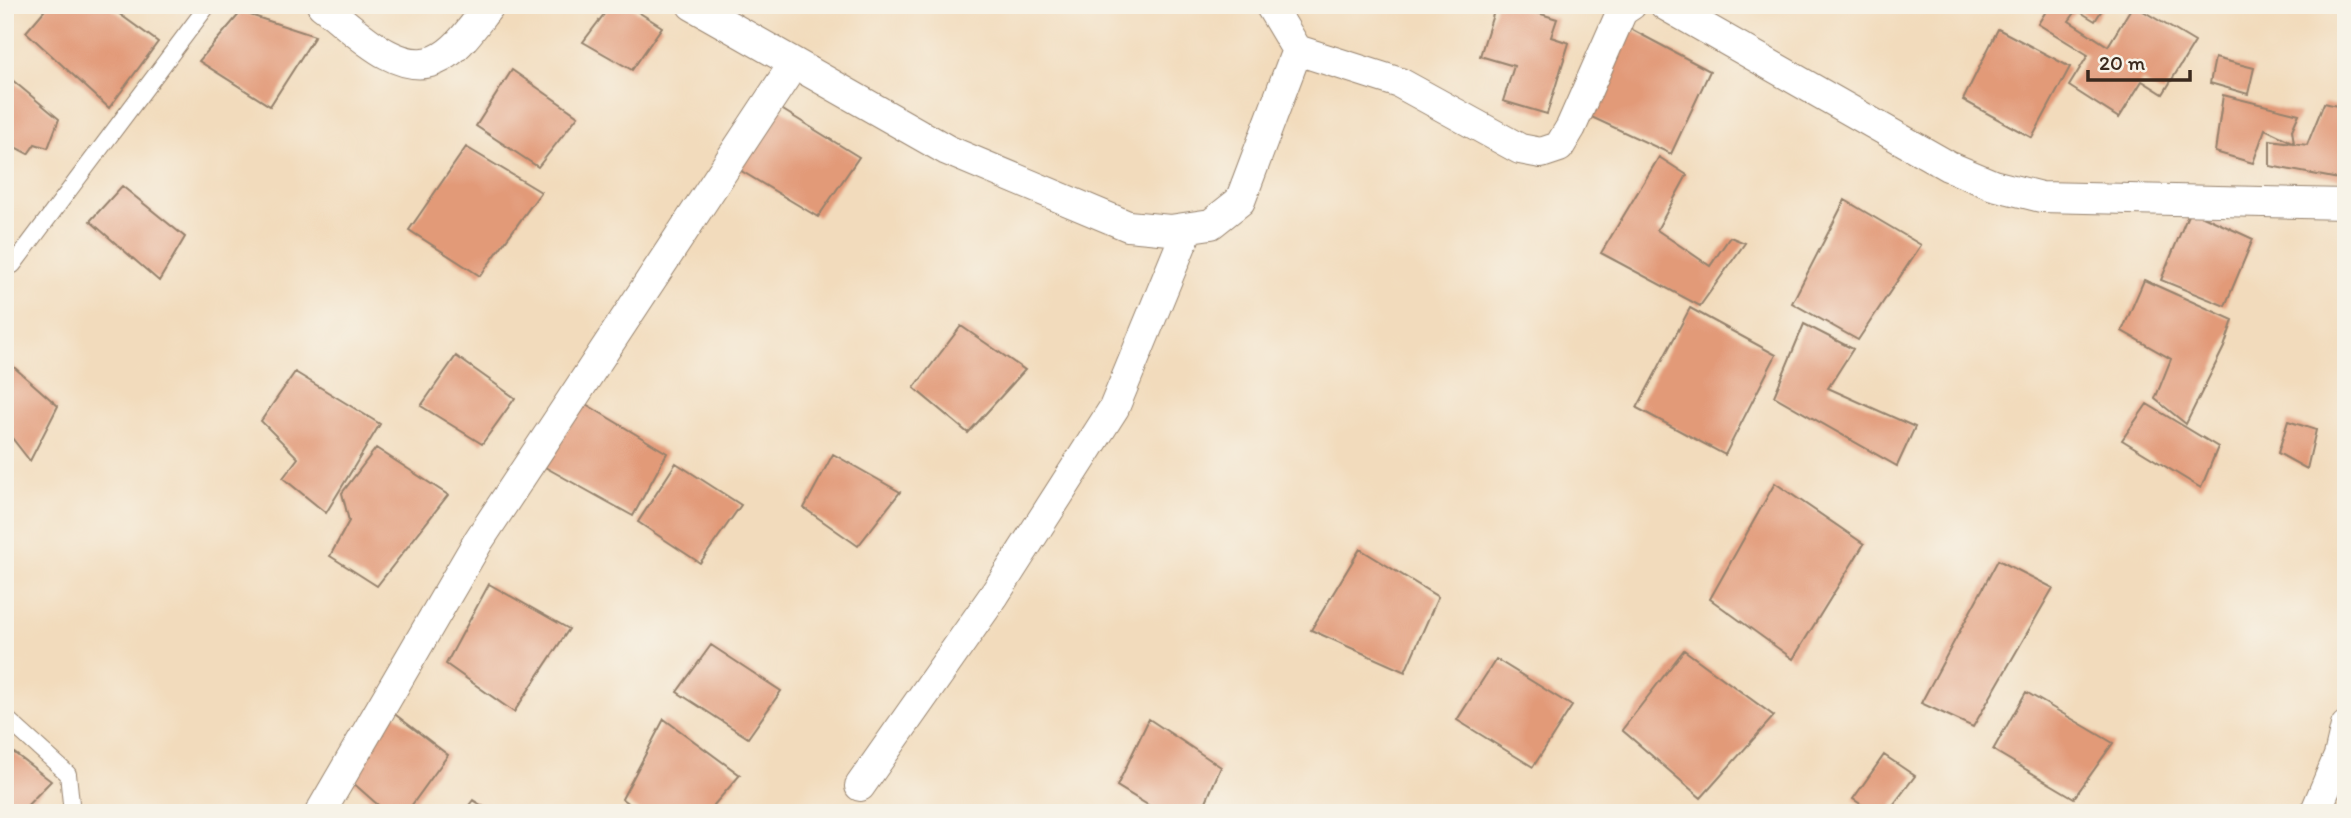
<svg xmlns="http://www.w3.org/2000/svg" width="2351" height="818" font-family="Itim,sans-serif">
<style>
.building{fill:#e29a78}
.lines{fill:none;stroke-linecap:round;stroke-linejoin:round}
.lane-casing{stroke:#96826d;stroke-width:18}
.street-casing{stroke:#96826d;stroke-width:32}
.lane{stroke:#fff;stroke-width:16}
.street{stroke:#fff;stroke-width:30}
</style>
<rect width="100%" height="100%" fill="#f7f3e8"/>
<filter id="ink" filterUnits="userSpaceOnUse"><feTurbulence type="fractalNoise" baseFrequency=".0143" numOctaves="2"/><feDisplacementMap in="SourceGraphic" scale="14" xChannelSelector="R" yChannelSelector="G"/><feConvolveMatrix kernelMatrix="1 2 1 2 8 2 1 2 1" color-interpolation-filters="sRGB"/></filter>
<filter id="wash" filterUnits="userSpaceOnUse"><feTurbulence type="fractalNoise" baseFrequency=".00686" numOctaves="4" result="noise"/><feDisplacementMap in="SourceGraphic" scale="28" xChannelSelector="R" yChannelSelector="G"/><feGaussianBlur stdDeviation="1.57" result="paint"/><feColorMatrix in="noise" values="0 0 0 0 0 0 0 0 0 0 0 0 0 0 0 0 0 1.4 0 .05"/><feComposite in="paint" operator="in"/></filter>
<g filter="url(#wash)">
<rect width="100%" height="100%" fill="#f2dbbc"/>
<g id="blocks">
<path class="building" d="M49 5H107L158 42 109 108 26 32Z
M611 5H627L662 27 632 70 583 42Z
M1496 5H1512L1557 19 1551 37 1569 43 1547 114 1503 101 1514 66 1480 56Z
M2050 5H2105L2095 21 2077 10 2069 21 2108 46 2133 5 2195 42 2163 94 2142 81 2119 118 2069 86 2088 55 2038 24Z
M241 12 315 36 270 106 199 61Z
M1627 27 1710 71 1671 154 1585 114Z
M1998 29 2070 67 2032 138 1963 100Z
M2215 58 2254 68 2248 94 2210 83Z
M512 70 578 116 538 167 476 126Z
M5 74 59 119 48 148 35 144 28 154 5 142Z
M2223 95 2299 114 2292 130 2294 143 2265 129 2253 163 2215 152Z
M2324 103 2346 108V147L2339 179 2270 166V140L2307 145Z
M778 107 859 157 818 217 738 169Z
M466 147 541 192 480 276 409 230Z
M1659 157 1687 175 1657 230 1710 266 1730 237 1745 243 1700 306 1601 253Z
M122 186 185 237 159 281 90 221Z
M1845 200 1921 245 1858 340 1792 303Z
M2190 210 2253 239 2225 306 2161 280Z
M2144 280 2233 320 2224 347 2186 424 2155 399 2171 359 2122 331Z
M1690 308 1776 355 1725 455 1637 408Z
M1804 324 1853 349 1828 388 1915 427 1897 466 1774 396Z
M961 326 1025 370 968 433 914 388Z
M456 356 515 398 482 444 421 406Z
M7 361 58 406 30 461 5 429Z
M295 372 380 424 326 513 283 478 298 458 261 421Z
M584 403 667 453 633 516 543 466Z
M2147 404 2218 447 2201 488 2122 440Z
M2288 421 2316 430 2307 469 2278 453Z
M376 448 448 495 377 586 330 556 349 521 342 493Z
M833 454 900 492 858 546 804 508Z
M676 463 741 505 700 563 638 522Z
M1775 483 1864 544 1793 659 1710 599Z
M1360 549 1438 597 1405 672 1311 630Z
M1998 560 2053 588 1973 727 1921 703Z
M489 584 569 629 514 712 446 664Z
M711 645 781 691 748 738 677 692Z
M1684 650 1774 716 1701 798 1622 730Z
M1496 659 1572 706 1533 767 1457 720Z
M2026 692 2113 743 2074 798 1993 750Z
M392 712 448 755 406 813H387L343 774Z
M664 719 740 775 707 813H642L622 799Z
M1149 719 1221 767 1201 813H1161L1117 786Z
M13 752 51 781 20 813 5 811V761Z
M1884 755 1915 776 1887 813H1874L1853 799Z
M473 800 494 813H463Z"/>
</g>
</g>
<g filter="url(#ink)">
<use href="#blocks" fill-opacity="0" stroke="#96826d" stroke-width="2"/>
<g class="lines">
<g class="lane-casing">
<path id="lane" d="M13 265 208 5
M5 717 68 774 72 813"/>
</g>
<g class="street-casing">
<path id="street" d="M322 5C351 26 396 77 436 60 458 51 475 23 490 5
M692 5 947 150 1128 226 1170 230 1211 224 1240 201 1297 50
M1270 5 1297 50 1400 83 1520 149 1541 153 1559 147 1571 127 1622 11 1631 5
M1665 5 1948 166 1993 185 2041 197 2346 204
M860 786 995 594 1114 408 1188 228
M320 813 479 540 793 65
M2315 813 2339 756 2346 726"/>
</g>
<use href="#lane" class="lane"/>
<use href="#street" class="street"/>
</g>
</g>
<rect width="2351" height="818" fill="none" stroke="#f7f3e8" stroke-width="28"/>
<path d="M2088 70v10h102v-10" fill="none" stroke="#3b2a1e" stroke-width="3.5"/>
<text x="2099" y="70" font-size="21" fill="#3b2a1e" stroke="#f7f3e8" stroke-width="5" paint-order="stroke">20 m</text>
</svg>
